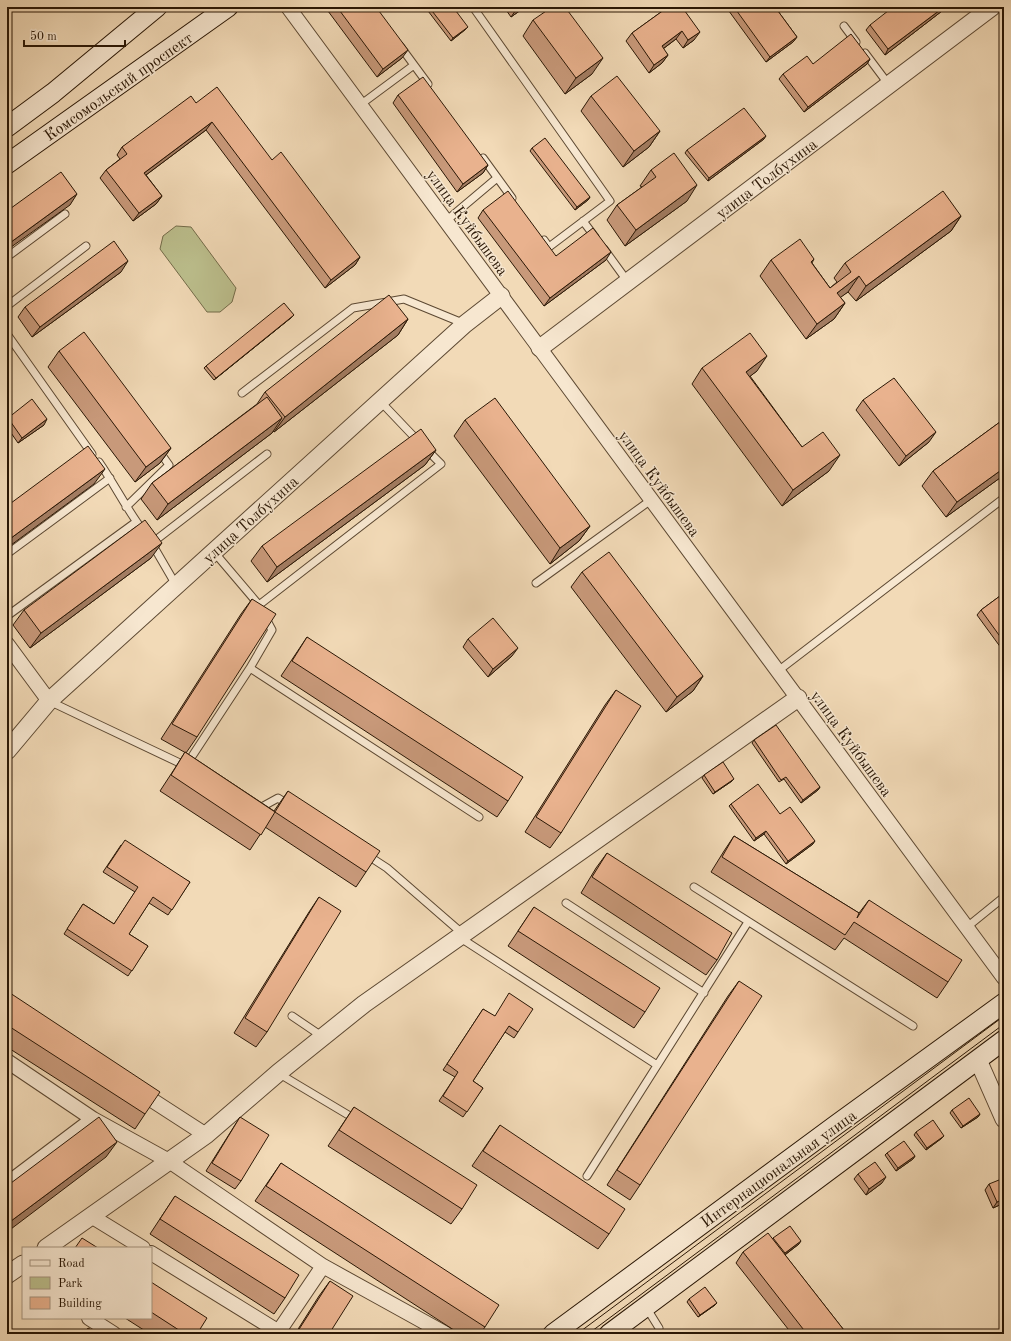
<svg xmlns="http://www.w3.org/2000/svg" width="1011" height="1341" font-family="'Old Standard TT',serif">
<style>
.green{fill:#bcbf8d;stroke:#736b49}
.lines{fill:none;stroke-linecap:round;stroke-linejoin:round}
.service-casing{stroke:#5c4832;stroke-width:9}
.minor-casing{stroke:#5c4832;stroke-width:16}
.tertiary-casing{stroke:#5c4832;stroke-width:19}
.secondary-casing{stroke:#2a1705;stroke-width:21}
.service{stroke:#f7e7d0;stroke-width:7}
.minor{stroke:#f7e7d0;stroke-width:14}
.tertiary{stroke:#f7e7d0;stroke-width:17}
.secondary{stroke:#f7e7d0;stroke-width:19}
.tram{stroke:#2a1705;stroke-width:1}
.wall{fill:#c8997a;stroke:#2a1705}
.shaded-wall{fill:#a37d63;stroke:#2a1705}
.building{fill:#e9b28e;stroke:#2a1705}
.labels{text-anchor:middle;stroke-width:3;stroke-linejoin:round;paint-order:stroke}
.street-label{font-size:16px;fill:#2a1705;stroke:#f7e7d0}
</style>
<rect width="100%" height="100%" fill="#f2dab7"/>
<filter id="stains"><feTurbulence type="fractalNoise" baseFrequency=".005" numOctaves="4"/><feColorMatrix values="0 0 0 0 .2 0 0 0 0 .09 0 0 0 0 .02 0 0 0 .5 -.17"/></filter>
<radialGradient id="worn" r=".72"><stop offset=".6" stop-color="#630" stop-opacity="0"/><stop offset="1" stop-color="#630" stop-opacity=".3"/></radialGradient>
<path class="green" d="M176 226 191 227 236 288 232 302 220 312H207L160 249 163 236Z"/>
<g class="lines">
<g class="service-casing">
<path id="service" d="M473 7 610 201 549 247 544 240
M844 26 856 42
M400 46 428 84
M865 53 889 85
M360 105 414 65
M483 158 512 198
M446 221 497 178
M583 221 595 237
M604 249 628 282
M7 257 65 214
M7 306 86 246
M7 334 92 454
M242 393 353 308 404 299 465 324
M380 401 419 442
M99 462C115 485 127 510 144 532
M126 507 169 465 159 451
M151 542 176 585
M152 543 267 454
M214 552 259 605 441 464 427 450
M7 554 110 478
M536 583 651 500
M7 616 136 522
M250 668 479 817
M778 671 1004 498
M49 701 186 766
M187 764 250 668 272 630 265 617
M258 809 278 798 289 805
M367 855 387 868 463 934
M694 887 913 1026
M566 903 704 993
M967 927 1004 897
M459 937 657 1065
M292 1016 323 1037
M278 1073 355 1119
M587 1176 748 922
M646 1307 659 1328"/>
</g>
<g class="minor-casing">
<path id="minor" d="M288 7 1004 978
M7 644 49 701
M7 1061 93 1119
M138 1091 206 1135
M7 1184 93 1119 169 1161 323 1266 446 1334
M91 1216 143 1248
M151 1253 279 1332
M89 1318 114 1334
M277 1334 323 1266"/>
</g>
<g class="tertiary-casing">
<path id="tertiary" d="M540 348 992 7
M7 751 49 701 465 324 501 296
M978 1060 1004 1119
M46 1248 206 1135 278 1073 364 1004 798 698
M7 1275 23 1264"/>
</g>
<g class="secondary-casing">
<path id="secondary" d="M7 127 53 93 157 7
M7 164 228 7
M553 1334 836 1125 1004 1003
M609 1334 1004 1040"/>
</g>
<use href="#service" class="service"/>
<use href="#minor" class="minor"/>
<use href="#tertiary" class="tertiary"/>
<use href="#secondary" class="secondary"/>
<path class="tram" d="M577 1334 1004 1016
M588 1334 1004 1024"/>
</g>
<path class="wall" d="M325 7H376L402 58 377 77Z
M425 7H453L466 29 451 41Z
M504 7H525L511 17Z
M668 7 694 40 683 48 676 39 663 49 668 55 662 63 649 73 626 41 632 33Z
M726 7H775L797 37 793 42 766 62Z
M942 11 885 55 866 30 870 25Z
M533 20 592 74 565 94 523 36Z
M870 59 867 64 804 112 779 79 783 74Z
M398 95 488 165 483 173 457 192 393 103Z
M591 96 660 131 649 147 623 167 581 111Z
M196 103 272 160 360 257 355 265 325 288 206 130 146 175 162 196 156 204 133 221 100 178 106 170 120 159 117 155 122 147Z
M764 139 708 181 685 153 687 150Z
M532 148 590 197 588 200 575 210 530 151Z
M651 170 687 201 625 246 607 220 617 205 642 187 640 186Z
M483 210 556 256 606 260 544 306 478 218Z
M961 216 951 231 856 301 848 292 840 297 845 303 834 319 806 339 760 276 771 260 814 259 812 263 830 288 837 282 834 278 845 263Z
M121 272 32 337 18 317 25 307Z
M294 315 292 317 214 380 204 368 206 366Z
M408 319 398 335 274 432 273 431 272 433 157 520 141 499 152 483 257 404 265 392Z
M59 351 171 448 160 463 135 482 48 367Z
M702 368 757 371 750 376 802 447 829 471 782 506 692 384Z
M863 400 929 442 899 466 856 410Z
M8 418 44 425 18 443 7 427V420Z
M1004 419V475L946 517 922 486 933 471Z
M465 420 590 526 579 541 550 564 454 436Z
M436 450 425 465 267 582 251 561 262 546Z
M151 558 30 648 13 625 24 610Z
M582 572 703 676 693 691 666 712 571 587Z
M1004 593V652L977 615 981 610Z
M252 599 197 737 186 753 161 739 241 614Z
M307 637 508 801 497 817 281 676Z
M468 639 512 656 488 677 463 647Z
M616 690 561 833 550 848 525 832 605 705Z
M754 740 820 787 818 790 801 803 784 779 779 782 752 743Z
M185 752 274 811 288 791 366 872 356 887 265 827 250 850 160 791 175 768Z
M704 775 732 781 713 794 702 778Z
M731 804 780 814 813 844 786 864 764 834 754 841 729 806Z
M734 836 859 913 869 900 948 982 937 998 844 938 835 950 711 872 724 851Z
M121 845 190 882 168 915 149 903 129 934 148 946 128 976 64 934 83 904 114 924 135 892 103 872Z
M607 853 717 960 706 975 581 893 596 868Z
M319 897 267 1032 256 1047 234 1033 309 912Z
M534 907 645 1012 634 1028 508 946Z
M739 981 640 1185 630 1200 607 1185 728 996Z
M7 991 145 1114 135 1129 7 1047Z
M483 1009 518 1032 514 1038 505 1032 473 1081 483 1088 463 1117 439 1101 455 1077 443 1070Z
M354 1107 462 1209 451 1224 328 1146Z
M952 1110 980 1114 978 1117 961 1128 950 1113Z
M240 1117 241 1181 235 1189 206 1171Z
M500 1125 609 1234 598 1249 472 1166Z
M916 1132 944 1136 942 1138 926 1150 914 1135Z
M887 1153 915 1156 913 1159 896 1171 885 1155Z
M281 1163 485 1327 480 1334H460L255 1201Z
M858 1174 882 1183 866 1195 854 1179Z
M989 1184 1004 1203 993 1208 985 1190Z
M175 1196 285 1298 274 1314 150 1234Z
M1004 1230V1238L1002 1233Z
M773 1238 799 1244 785 1255 847 1334H792L736 1263 743 1252 772 1239Z
M330 1281 329 1334H295L319 1296Z
M151 1282 197 1334H150L125 1318H151Z
M689 1299 715 1305 698 1317 687 1302Z"/>
<path class="shaded-wall" d="M518 7H525L511 17Z
M944 7H945L942 11 885 55 888 49Z
M468 27 466 29 451 41 453 38Z
M682 31 676 39 656 54 662 46Z
M700 32 694 40 683 48 688 40Z
M797 37 793 42 766 62 770 57Z
M408 50 402 58 377 77 383 69Z
M668 55 662 63 649 73 654 65Z
M603 58 592 74 565 94 576 78Z
M870 59 867 64 804 112 808 107Z
M212 122 206 130 138 181 144 173Z
M660 131 649 147 623 167 634 151Z
M766 136 764 139 708 181 709 178Z
M488 165 483 173 457 192 463 184Z
M697 185 687 201 625 246 636 230Z
M77 194 70 205 7 250V245Z
M162 196 156 204 133 221 139 213Z
M590 197 588 200 575 210 577 207Z
M961 216 951 231 856 301 866 286Z
M611 252 606 260 544 306 550 298Z
M360 257 355 265 325 288 331 280Z
M128 261 121 272 32 337 40 327Z
M859 276 848 292 826 308 837 293Z
M845 303 834 319 806 339 817 324Z
M294 315 292 317 214 380 216 378Z
M408 319 398 335 274 432 285 417Z
M12 350 7 357V354Z
M767 356 757 371 736 387 746 372Z
M282 418 272 433 157 520 168 504Z
M47 419 44 425 18 443 22 438Z
M936 432 929 442 899 466 906 456Z
M171 448 160 463 135 482 146 467Z
M436 450 425 465 267 582 277 567Z
M840 455 829 471 782 506 793 490Z
M1004 468V475L946 517 957 502Z
M105 469 94 484 7 548V541Z
M590 526 579 541 550 564 560 548Z
M162 543 151 558 30 648 41 633Z
M518 648 512 656 488 677 493 669Z
M703 676 693 691 666 712 677 697Z
M734 779 732 781 713 794 715 792Z
M820 787 818 790 801 803 803 800Z
M766 831 764 834 754 841 756 838Z
M815 841 813 844 786 864 788 861Z
M980 1114 978 1117 961 1128 963 1126Z
M944 1136 942 1138 926 1150 927 1148Z
M117 1142 106 1157 7 1232V1224Z
M915 1156 913 1159 896 1171 898 1168Z
M886 1177 882 1183 866 1195 869 1189Z
M1004 1199V1203L993 1208 997 1202Z
M801 1241 799 1244 783 1256 785 1253Z
M717 1303 715 1305 698 1317 700 1315Z"/>
<path class="building" d="M337 7H376L408 50 383 69Z
M429 7H453L468 27 453 38Z
M552 7H565L603 58 576 78 533 20Z
M668 7H682L700 32 688 40 682 31 662 46 668 55 654 65 632 33Z
M734 7H775L797 37 770 57Z
M893 7H944L888 49 870 25Z
M851 34 870 59 808 107 783 74 807 56 813 64Z
M617 76 660 131 634 151 591 96Z
M423 77 488 165 463 184 398 95Z
M217 87 272 160 281 152 360 257 331 280 212 122 144 173 162 196 139 213 106 170 127 154 122 147 191 96 196 103Z
M744 108 766 136 709 178 687 150Z
M545 138 590 197 577 207 532 148Z
M674 153 697 185 636 230 617 205 656 177 651 170Z
M61 172 77 194 7 245V211Z
M508 191 556 256 593 228 611 252 550 298 483 210Z
M943 191 961 216 866 286 859 276 837 293 845 303 817 324 771 260 800 239 814 259 811 262 830 288 851 272 845 263Z
M114 241 128 261 40 327 25 307Z
M389 295 408 319 285 417 265 392Z
M284 303 294 315 216 378 206 366Z
M84 332 171 448 146 467 59 351Z
M750 333 767 356 746 372 802 447 823 432 840 455 793 490 702 368Z
M7 344 12 350 7 354Z
M894 378 936 432 906 456 863 400Z
M267 397 282 418 168 504 152 483Z
M495 398 590 526 560 548 465 420Z
M32 399 47 419 22 438 8 418Z
M1004 419V468L957 502 933 471Z
M421 429 436 450 277 567 262 546Z
M88 446 105 469 7 541V506Z
M145 520 162 543 41 633 24 610Z
M609 552 703 676 677 697 582 572Z
M1004 593V642L981 610Z
M252 599 276 614 197 737 172 724Z
M493 618 518 648 493 669 468 639Z
M307 637 523 777 508 801 292 661Z
M616 690 641 706 561 833 536 817Z
M776 725 820 787 803 800 786 777 781 780 754 740Z
M185 752 275 812 261 835 171 775Z
M723 762 734 779 715 792 704 775Z
M758 784 780 814 790 807 815 841 788 861 766 831 756 838 731 804Z
M288 791 380 851 366 872 275 812Z
M734 836 859 913 857 918 869 900 962 960 948 982 854 922 845 935 722 857Z
M125 840 190 882 172 910 153 897 129 934 148 946 132 971 67 929 83 904 114 924 138 887 107 867Z
M607 853 732 933 717 960 592 877Z
M319 897 341 911 267 1032 245 1018Z
M534 907 660 988 645 1012 518 931Z
M739 981 762 996 640 1185 617 1170Z
M7 991 160 1092 145 1114 7 1025Z
M509 993 533 1009 518 1032 509 1026 473 1081 483 1088 467 1112 443 1096 458 1072 447 1064 483 1009 495 1016Z
M969 1098 980 1114 963 1126 952 1110Z
M354 1107 477 1185 462 1209 339 1130Z
M99 1117 117 1142 7 1224V1186Z
M240 1117 269 1135 241 1181 212 1163Z
M933 1120 944 1136 927 1148 916 1132Z
M500 1125 625 1209 609 1234 483 1151Z
M904 1141 915 1156 898 1168 887 1153Z
M875 1162 886 1177 869 1189 858 1174Z
M281 1163 499 1305 485 1327 266 1186Z
M1004 1178V1199L997 1202 989 1184Z
M175 1196 299 1275 285 1298 160 1219Z
M790 1226 801 1241 785 1253 773 1238Z
M768 1233 847 1334H807L743 1252Z
M82 1238 98 1248H75Z
M330 1281 353 1296 329 1334H296Z
M151 1282 207 1318 197 1334H185L151 1312Z
M705 1287 717 1303 700 1315 689 1299Z
M88 1328 98 1334H84Z"/>
<g class="labels">
<g class="street-label">
<text transform="translate(118 86) rotate(-35)" y="6">Комсомольский проспект</text>
<text transform="translate(766 178) rotate(-37)" y="6">улица Толбухина</text>
<text transform="translate(468 222) rotate(54)" y="6">улица Куйбышева</text>
<text transform="translate(660 483) rotate(54)" y="6">улица Куйбышева</text>
<text transform="translate(250 519) rotate(-42)" y="6">улица Толбухина</text>
<text transform="translate(852 743) rotate(54)" y="6">улица Куйбышева</text>
<text transform="translate(778 1168) rotate(-36)" y="6">Интернациональная улица</text>
</g>
</g>
<rect width="1011" height="1341" fill="none" stroke="#f2dab7" stroke-width="24"/>
<rect x="8" y="8" width="995" height="1325" fill="none" stroke="#2a1705" stroke-width="2"/>
<rect x="12" y="12" width="987" height="1317" fill="none" stroke="#2a1705"/>
<rect x="22" y="1247" width="130" height="72" fill="#f7e7d0" stroke="#a5947f"/>
<rect x="30" y="1260" width="20" height="6" fill="#f7e7d0" stroke="#a5947f"/>
<text x="58" y="1267" font-size="12" fill="#2a1705">Road</text>
<rect x="30" y="1277" width="20" height="12" fill="#bcbf8d" stroke="#a5947f"/>
<text x="58" y="1287" font-size="12" fill="#2a1705">Park</text>
<rect x="30" y="1297" width="20" height="12" fill="#e9b28e" stroke="#a5947f"/>
<text x="58" y="1307" font-size="12" fill="#2a1705">Building</text>
<path d="M24 40v6h101v-6" fill="none" stroke="#2a1705" stroke-width="2"/>
<text x="30" y="40" font-size="12" fill="#2a1705" stroke="#f7e7d0" stroke-width="3" paint-order="stroke">50 m</text>
<rect width="100%" height="100%" filter="url(#stains)"/>
<rect width="100%" height="100%" fill="url(#worn)"/>
</svg>
